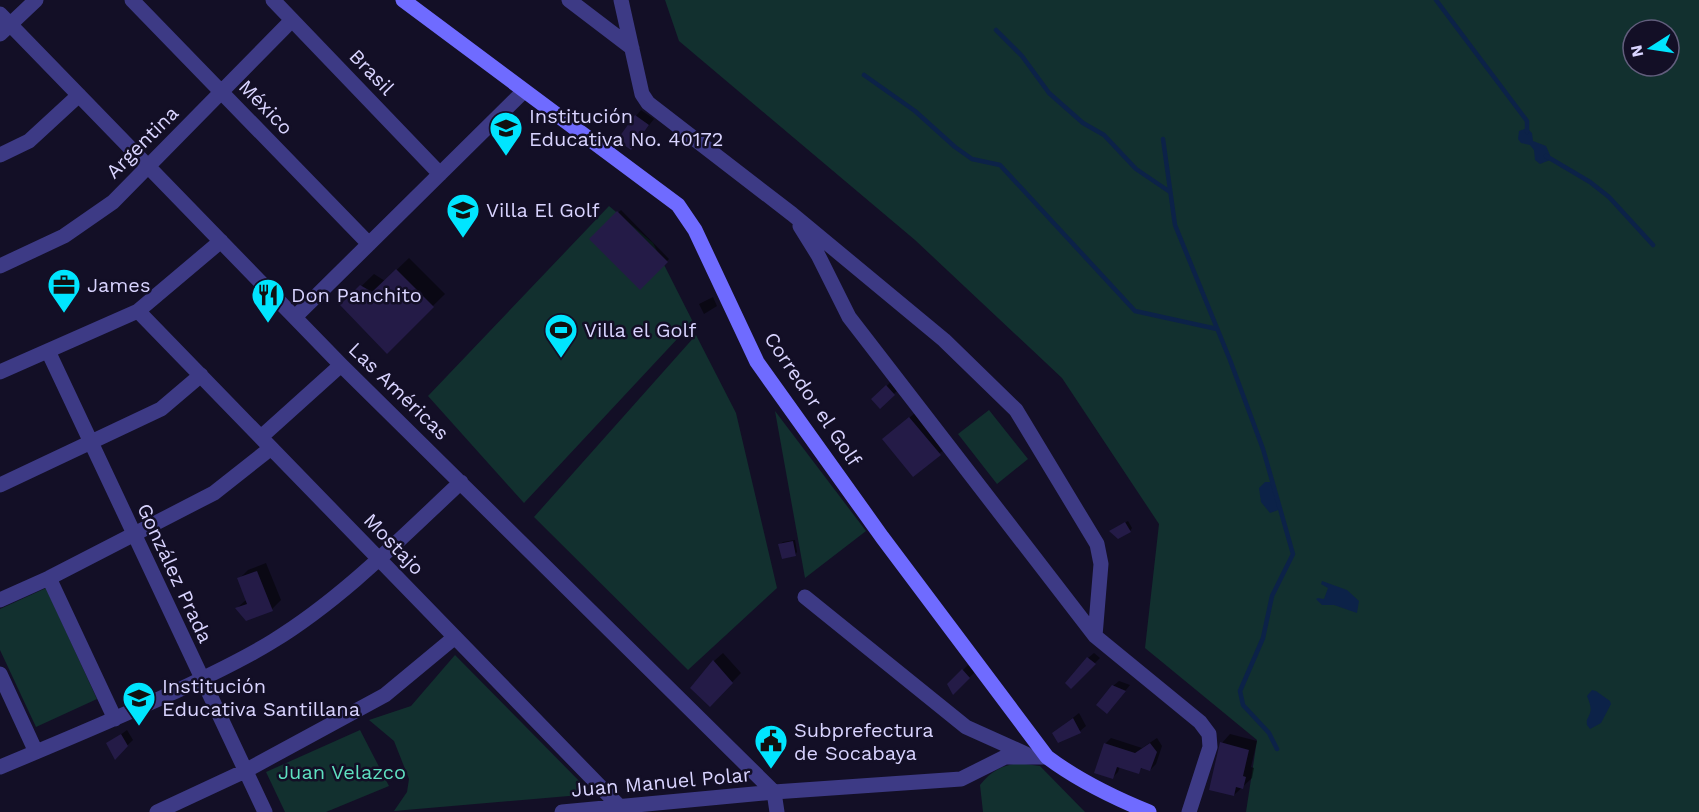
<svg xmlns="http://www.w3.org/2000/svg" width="1699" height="812" font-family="'Work Sans',sans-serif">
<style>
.green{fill:#12302f;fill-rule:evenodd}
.water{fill:#0c2248}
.shadow{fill:#0007}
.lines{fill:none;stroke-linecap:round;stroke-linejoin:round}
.stream{stroke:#0c2248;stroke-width:4.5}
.building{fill:#241b47}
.street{stroke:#3d3a85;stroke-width:15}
.secondary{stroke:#6f6bff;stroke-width:15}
.labels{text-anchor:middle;stroke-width:5;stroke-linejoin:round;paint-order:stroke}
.street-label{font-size:20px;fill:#d9d4ff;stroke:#130f26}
.poi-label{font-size:20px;fill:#d9d4ff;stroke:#130f26;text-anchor:start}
.park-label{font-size:20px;fill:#5fe0c0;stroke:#130f26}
</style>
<rect width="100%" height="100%" fill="#130f26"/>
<path class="green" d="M665 0H1699V812H1246L1257 740 1145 648 1159 524 1062 378 915 240 679 41ZM1633 30H1669V66H1633Z
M609 206 653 243 693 322 524 503 428 396Z
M696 335 736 413 777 588 688 670 534 517Z
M989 410 1028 459 997 484 958 434Z
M775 411 866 531 805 578Z
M46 588 97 699 36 727 0 650V609Z
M455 655 592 794 394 811 407 792 409 779 394 741 369 720 411 706Z
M360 730 389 786 326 812H285L266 772Z
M1018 763 1040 766 1085 812H983L980 785C991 771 1001 766 1018 763Z"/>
<path class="water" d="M1527 128 1532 133 1533 141 1546 146 1550 155V160L1540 164 1535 160 1534 150 1530 145 1521 143 1518 139 1519 131Z
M1265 482H1272L1281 509 1270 513 1261 502 1259 488Z
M1322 581 1347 590 1359 601 1357 613 1334 605H1322L1316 599 1318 598 1324 599 1328 588 1321 584Z
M1592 690 1596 691 1610 701 1611 704 1601 723 1590 729 1587 725C1586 719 1588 719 1590 713 1592 708 1589 701 1587 696Z"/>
<path class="shadow" d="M641 110 654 119 631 148 636 116Z
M621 210 669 259 640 288 591 239Z
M409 258 445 294 387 351 342 305 374 274 385 281Z
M713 297 717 306 704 314 699 304Z
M893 380 900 388 880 407 873 399Z
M915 413 946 448 913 475 890 434Z
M1128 521 1132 528 1130 531 1113 529Z
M795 540 797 552 795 555 780 544 783 542Z
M266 563 281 600 272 609 237 608 246 600 239 579 248 570Z
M723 653 741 673 710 705 714 661Z
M1094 653 1100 658 1071 687 1088 658Z
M968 665 975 672 953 693 949 684Z
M1119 681 1130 685 1112 707 1113 686Z
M1079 713 1086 726 1080 731 1060 728Z
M127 730 133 740 115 757 108 744Z
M1230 734 1257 741 1251 767 1254 768 1252 778 1234 795 1222 743Z
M1111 738 1142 748 1157 738 1162 746 1156 764 1150 770 1143 767 1138 772 1120 766 1118 772 1112 778 1105 744Z"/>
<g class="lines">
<path class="stream" d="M1436 0 1527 121V132
M996 30 1022 56 1049 93 1083 123 1104 135 1136 169 1170 192
M864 75 915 111 955 147 972 159 1000 165 1135 311 1217 329
M1163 139 1175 225 1230 360 1263 449 1293 554 1272 596 1263 638 1240 691 1243 705 1269 733 1277 749
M1546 156 1590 182 1609 197 1653 245"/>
</g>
<path class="building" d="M635 115 649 125 631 150 617 140Z
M617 211 668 262 640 290 589 239Z
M396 269 434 307 387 354 340 305 360 285 372 292Z
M886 385 895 395 880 409 871 399Z
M909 417 941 455 913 477 882 439Z
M1125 522 1131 532 1118 539 1109 531Z
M793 541 796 556 782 559 778 544Z
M257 571 273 611 246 621 235 608 247 604 237 578Z
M1087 657 1096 664 1071 689 1065 683Z
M713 660 733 683 710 707 690 688Z
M962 669 970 678 953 695 947 684Z
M1112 685 1126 691 1107 714 1096 705Z
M1073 718 1081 733 1058 743 1052 733Z
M121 734 128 746 115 760 106 743Z
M1220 742 1249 750 1243 776 1246 777 1243 789 1236 787 1234 796 1209 790Z
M1104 743 1135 753 1150 743 1157 752 1150 771 1141 768 1139 774 1117 767 1113 779 1094 773Z"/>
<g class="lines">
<path class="street" d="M132 0 369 244
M273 0 440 174
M569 0 632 48
M621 0 642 94 648 103 792 214 944 340 1016 410 1097 544 1101 564 1095 636
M0 14 341 365 774 792
M0 34 36 0
M0 155 29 141 79 95
M800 226 818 255 849 317 1095 636 1200 722 1209 734 1210 747 1189 812
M0 266 64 236 113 202 292 20
M138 311 620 807
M295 317 524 91
M48 351 265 812
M0 372 138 311 221 241
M261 437 341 365
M0 485 161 409 201 375
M49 578 115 719
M805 597 966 727 1026 754
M0 600 49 578 214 493 271 448
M0 674 36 752
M0 767C58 743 115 719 172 693 206 677 241 661 273 641 343 598 402 537 461 482
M774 792 777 812
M157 812 245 771 385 695 455 637
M562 812 774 792 961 779 1005 757H1047"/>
<path class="secondary" d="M403 0 678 205 695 230 757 362 882 537 1047 757C1079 781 1112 797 1149 812"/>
</g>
<defs>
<g id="school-pin" transform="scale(1.725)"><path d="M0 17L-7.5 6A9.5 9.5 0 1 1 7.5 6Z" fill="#00e5ff" stroke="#130f26"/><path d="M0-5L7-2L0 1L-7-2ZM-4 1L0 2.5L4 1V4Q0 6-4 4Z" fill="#111"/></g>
<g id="office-pin" transform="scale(1.725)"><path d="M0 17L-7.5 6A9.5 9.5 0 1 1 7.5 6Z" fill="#00e5ff" stroke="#130f26"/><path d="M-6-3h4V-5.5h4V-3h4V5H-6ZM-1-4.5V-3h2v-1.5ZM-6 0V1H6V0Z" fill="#111"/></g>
<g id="restaurant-pin" transform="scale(1.725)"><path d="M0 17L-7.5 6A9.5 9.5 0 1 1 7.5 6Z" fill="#00e5ff" stroke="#130f26"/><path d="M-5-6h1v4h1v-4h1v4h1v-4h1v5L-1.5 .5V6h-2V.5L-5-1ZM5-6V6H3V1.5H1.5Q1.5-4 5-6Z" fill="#111"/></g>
<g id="stadium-pin" transform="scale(1.725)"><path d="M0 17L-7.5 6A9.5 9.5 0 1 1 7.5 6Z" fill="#00e5ff" stroke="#130f26"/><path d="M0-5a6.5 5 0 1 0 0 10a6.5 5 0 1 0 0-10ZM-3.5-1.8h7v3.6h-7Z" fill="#111"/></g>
<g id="civic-pin" transform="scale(1.725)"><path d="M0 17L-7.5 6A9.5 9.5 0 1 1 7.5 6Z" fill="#00e5ff" stroke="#130f26"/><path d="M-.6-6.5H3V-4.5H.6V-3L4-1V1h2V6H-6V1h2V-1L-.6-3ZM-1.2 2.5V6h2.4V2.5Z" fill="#111"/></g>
</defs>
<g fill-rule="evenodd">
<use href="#school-pin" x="506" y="128"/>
<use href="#school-pin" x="463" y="210"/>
<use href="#office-pin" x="64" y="285"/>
<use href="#restaurant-pin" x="268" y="295"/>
<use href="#stadium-pin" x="561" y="330"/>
<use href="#school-pin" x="139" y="698"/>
<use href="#civic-pin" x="771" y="741"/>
</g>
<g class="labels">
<g class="street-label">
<text transform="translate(372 72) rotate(46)" y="7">Brasil</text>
<text transform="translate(266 107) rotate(46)" y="7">México</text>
<text transform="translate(142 142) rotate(-45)" y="7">Argentina</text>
<text transform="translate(399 391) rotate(44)" y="7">Las Américas</text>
<text transform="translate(813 399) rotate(56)" y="7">Corredor el Golf</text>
<text transform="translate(394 544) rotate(46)" y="7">Mostajo</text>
<text transform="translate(175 573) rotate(65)" y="7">González Prada</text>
<text transform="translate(661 782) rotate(-5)" y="7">Juan Manuel Polar</text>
</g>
<g class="poi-label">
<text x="529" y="123">Institución<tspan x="529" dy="23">Educativa No. 40172</tspan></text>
<text x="486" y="217">Villa El Golf</text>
<text x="87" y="292">James</text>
<text x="291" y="302">Don Panchito</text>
<text x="584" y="337">Villa el Golf</text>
<text x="162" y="693">Institución<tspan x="162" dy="23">Educativa Santillana</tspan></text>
<text x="794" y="737">Subprefectura<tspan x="794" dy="23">de Socabaya</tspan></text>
</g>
<g class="park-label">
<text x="342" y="779">Juan Velazco</text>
</g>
</g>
<g transform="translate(1651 48) rotate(258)"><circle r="28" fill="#130f26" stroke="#625e7d" stroke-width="1.5"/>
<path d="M0-4.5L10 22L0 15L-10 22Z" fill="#00e5ff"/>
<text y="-9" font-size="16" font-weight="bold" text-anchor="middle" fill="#d9d4ff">N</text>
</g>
</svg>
